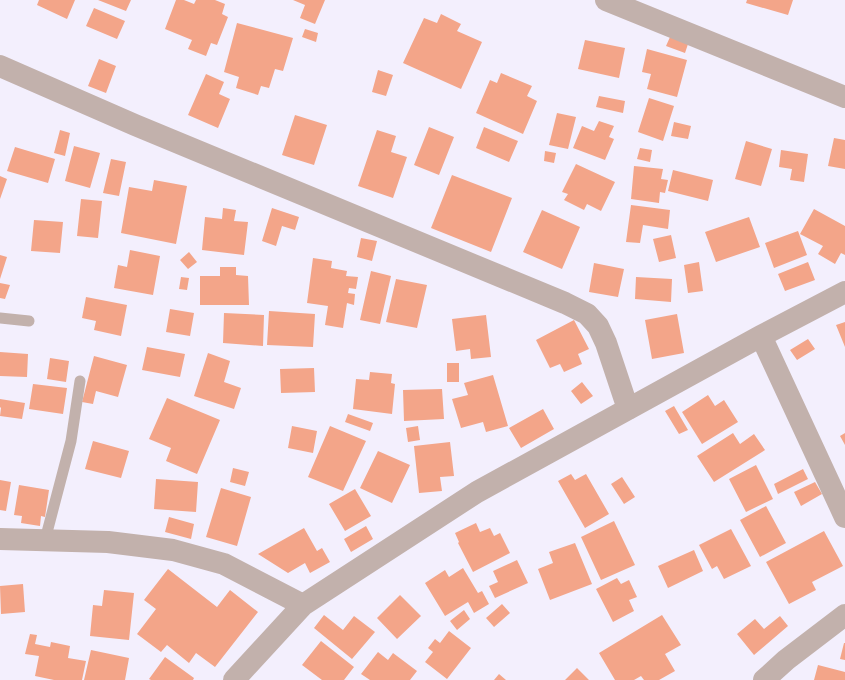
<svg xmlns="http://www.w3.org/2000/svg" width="845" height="680" font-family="'Fira Sans Condensed',sans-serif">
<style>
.building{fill:#f3a589}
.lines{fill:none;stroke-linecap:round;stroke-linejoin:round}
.service{stroke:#c2b1ac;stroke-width:11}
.minor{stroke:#c2b1ac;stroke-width:22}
</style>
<rect width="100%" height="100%" fill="#f3effd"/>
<path class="building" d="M39 0H75L67 19 37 5Z
M98 0H131L126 11Z
M176 0H184L194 4 196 0H215L225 4 222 14 228 17 217 45 211 43 206 56 188 49 192 40 165 29Z
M293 0H325L315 24 300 18 305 5Z
M747 0H793L788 15 746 3Z
M94 8 125 21 117 39 86 26Z
M441 14 461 24 457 31 482 42 461 89 403 63 424 18 437 23Z
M237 23 293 38 283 71 275 69 269 88 261 86 258 95 236 88 239 77 224 72Z
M305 29 318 33 316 42 302 37Z
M670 37 688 44 685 53 666 46Z
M585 40 625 48 619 78 578 69Z
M647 49 687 60 677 97 647 89 651 74 642 72Z
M99 59 116 66 106 93 88 86Z
M378 70 393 75 386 96 372 92Z
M501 73 532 86 527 96 537 101 523 134 476 113 490 80 497 83Z
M206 74 224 82 219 94 230 99 218 128 188 115Z
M599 96 625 101 623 113 596 107Z
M649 98 674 106 663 141 638 132Z
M557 113 576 117 568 149 549 145Z
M295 115 327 125 314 165 282 155Z
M599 121 614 126 609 137 614 139 605 160 573 148 582 126 594 131Z
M674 122 691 126 688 139 671 136Z
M429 127 454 137 439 175 414 165Z
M484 127 518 141 509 162 476 148Z
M60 130 70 133 65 156 54 153Z
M377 130 396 136 391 152 407 157 393 198 358 186Z
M834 138 845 140V169L828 166Z
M746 141 772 149 761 186 735 179Z
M74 146 100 153 90 188 65 181Z
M15 147 55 159 48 183 7 171Z
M640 148 652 150 650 162 637 159Z
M781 150 808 154 804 182 790 180 792 169 779 167Z
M545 151 556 153 554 163 544 161Z
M111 159 126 162 119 196 103 193Z
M576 164 615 182 601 211 587 204 584 210 564 200 568 194 562 192Z
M634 166 663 169 661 179 668 180 665 193 660 192 659 203 631 199Z
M673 170 713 180 708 201 668 191Z
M452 175 512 198 491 252 431 228Z
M0 176 7 179 0 199Z
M154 180 187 186 176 244 121 233 129 187 152 191Z
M81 199 102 201 98 238 77 236Z
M631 205 670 210 668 229 643 225 640 243 626 242Z
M223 208 236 210 234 221 248 222 244 255 202 250 205 217 222 219Z
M272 208 299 217 295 230 282 226 276 246 262 241Z
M814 209 845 226V255L841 253 835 264 818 254 823 246 800 234Z
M542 210 580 227 562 269 523 252Z
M749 217 760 247 716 262 705 232Z
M34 220 63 222 60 253 31 251Z
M798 231 807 255 774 268 765 243Z
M671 235 676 258 659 262 653 239Z
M361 238 377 241 372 261 357 257Z
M130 250 160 256 153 295 114 288 118 265 127 267Z
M189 252 197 262 188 269 180 260Z
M0 255 7 257 0 279Z
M313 258 332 261 331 268 347 271 346 276 358 277 356 289 349 288 348 293 355 294 354 305 347 303 343 328 325 325 328 306 307 303Z
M699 262 703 291 688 293 684 265Z
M808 262 815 280 785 291 778 274Z
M594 263 624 269 618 297 589 292Z
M220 267H236V275L248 276 249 305H200V276H220Z
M371 271 391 276 380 324 360 320Z
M181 277 189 278 187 290 179 289Z
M636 277 672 279 671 302 635 299Z
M396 279 427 285 417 328 386 322Z
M0 283 10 285 5 299 0 298Z
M86 297 127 305 121 336 94 330 96 321 82 318Z
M170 309 194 313 190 336 166 332Z
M269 311 315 314 313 347 267 345Z
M224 313 264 315 263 346 223 343Z
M677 314 684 353 652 359 645 320Z
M486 315 491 357 471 359 470 349 456 351 452 319Z
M574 320 589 349 578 354 582 364 564 372 560 364 550 368 536 340Z
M845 322V347L836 325Z
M808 339 815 349 797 360 790 350Z
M147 347 185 354 180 377 142 370Z
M0 352 28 354 27 377 0 376Z
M208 353 230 361 224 382 241 388 234 409 194 396Z
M94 356 127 365 118 397 96 391 93 404 82 402Z
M50 358 69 361 66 382 47 379Z
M447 363H459V382H447Z
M314 368 315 392 281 393 280 369Z
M370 372 392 374 391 383 395 384 392 414 353 409 356 379 369 380Z
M493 375 508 426 486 432 483 422 461 428 452 399 468 395 464 383Z
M582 382 593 396 581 404 571 391Z
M33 384 67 388 63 414 29 409Z
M442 389 444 419 404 421 403 390Z
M708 395 715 406 724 400 738 422 702 444 682 412Z
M167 398 220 420 197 474 166 461 171 448 149 439Z
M0 399 25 403 22 419 0 416 1 408 0 407Z
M674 406 688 430 679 434 665 411Z
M543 409 554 429 521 448 509 428Z
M348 414 373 423 370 431 345 422Z
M292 426 317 431 313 453 288 448Z
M330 426 366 441 343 491 308 477Z
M418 426 420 440 408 442 406 428Z
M733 433 740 444 754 434 765 450 714 482 697 456Z
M845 433V445L840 436Z
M93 441 129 451 121 478 85 469Z
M450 442 454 476 440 477 442 491 419 493 414 446Z
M378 451 410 465 392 503 360 488Z
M756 465 773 499 746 512 729 479Z
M233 468 249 472 245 486 230 482Z
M803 469 808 479 778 494 774 484Z
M571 474 575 480 586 474 609 514 585 528 558 481Z
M622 477 635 497 624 504 611 484Z
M156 479 198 482 196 512 154 509Z
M0 480 11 482 6 511 0 510Z
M815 482 822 494 801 506 794 492Z
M19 485 49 490 45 517 41 516 40 526 21 523 22 516 14 515Z
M221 488 251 497 237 546 206 537Z
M355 489 371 516 345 531 329 504Z
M766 506 786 543 760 557 740 520Z
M169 517 194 524 191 539 165 532Z
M614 521 635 565 601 580 581 537Z
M476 523 480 532 490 528 494 536 500 533 510 553 473 572 458 543 459 542 455 533Z
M366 526 373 539 351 552 344 539Z
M304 528 317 551 322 548 330 562 310 573 305 563 288 573 258 554Z
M731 529 751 566 724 579 717 566 712 569 699 545Z
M824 531 843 566 812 582 816 590 789 604 766 562Z
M575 543 592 584 550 600 538 569 553 563 549 552Z
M694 550 703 571 668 588 658 566Z
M517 560 528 583 495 598 489 586 498 582 493 571Z
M463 568 478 593 482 591 489 604 474 613 468 602 445 616 425 583 445 570 449 577Z
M168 569 217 607 230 590 258 612 215 667 196 653 189 663 167 645 161 652 137 634 156 609 144 600Z
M617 578 621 584 629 580 637 597 629 600 634 611 613 622 596 589Z
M23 584 25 612 1 614 0 586Z
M104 590 134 593 129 640 90 636 93 605 102 606Z
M400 595 421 616 397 639 377 618Z
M502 604 510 613 494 627 486 618Z
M464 610 470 619 457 630 450 621Z
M324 615 343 630 354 616 375 632 352 659 314 628Z
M662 615 681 645 665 654 675 671 659 680H644L641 676 634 680H615L599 653Z
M780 616 788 626 754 655 737 634 755 619 764 629Z
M449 631 471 648 447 679 425 662 433 652 428 648 435 639 440 643Z
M30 634 37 635 35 644 50 647 51 642 70 646 68 658 86 661 82 680H54L35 676 39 656 25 654Z
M321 641 354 667 344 680H322L302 665Z
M844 643H845V660L840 659Z
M91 650 129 658 125 680H84Z
M378 652 388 660 393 653 417 671 410 680H370L361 674Z
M165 657 194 678 193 680H151L149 679Z
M818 665 845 672V680H814Z
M577 668 589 680H565Z
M499 674 506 680H494Z"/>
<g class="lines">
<path class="service" d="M0 318 29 321
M45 540 71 441 80 381"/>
<path class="minor" d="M606 0 845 97
M0 66 135 125 565 303 587 314 598 326 606 343 628 409
M761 336 845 517
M0 539 108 542 173 550 224 564 303 605
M234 680 303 605 477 492 761 336 845 292
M764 680 786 660 845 615"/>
</g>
</svg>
